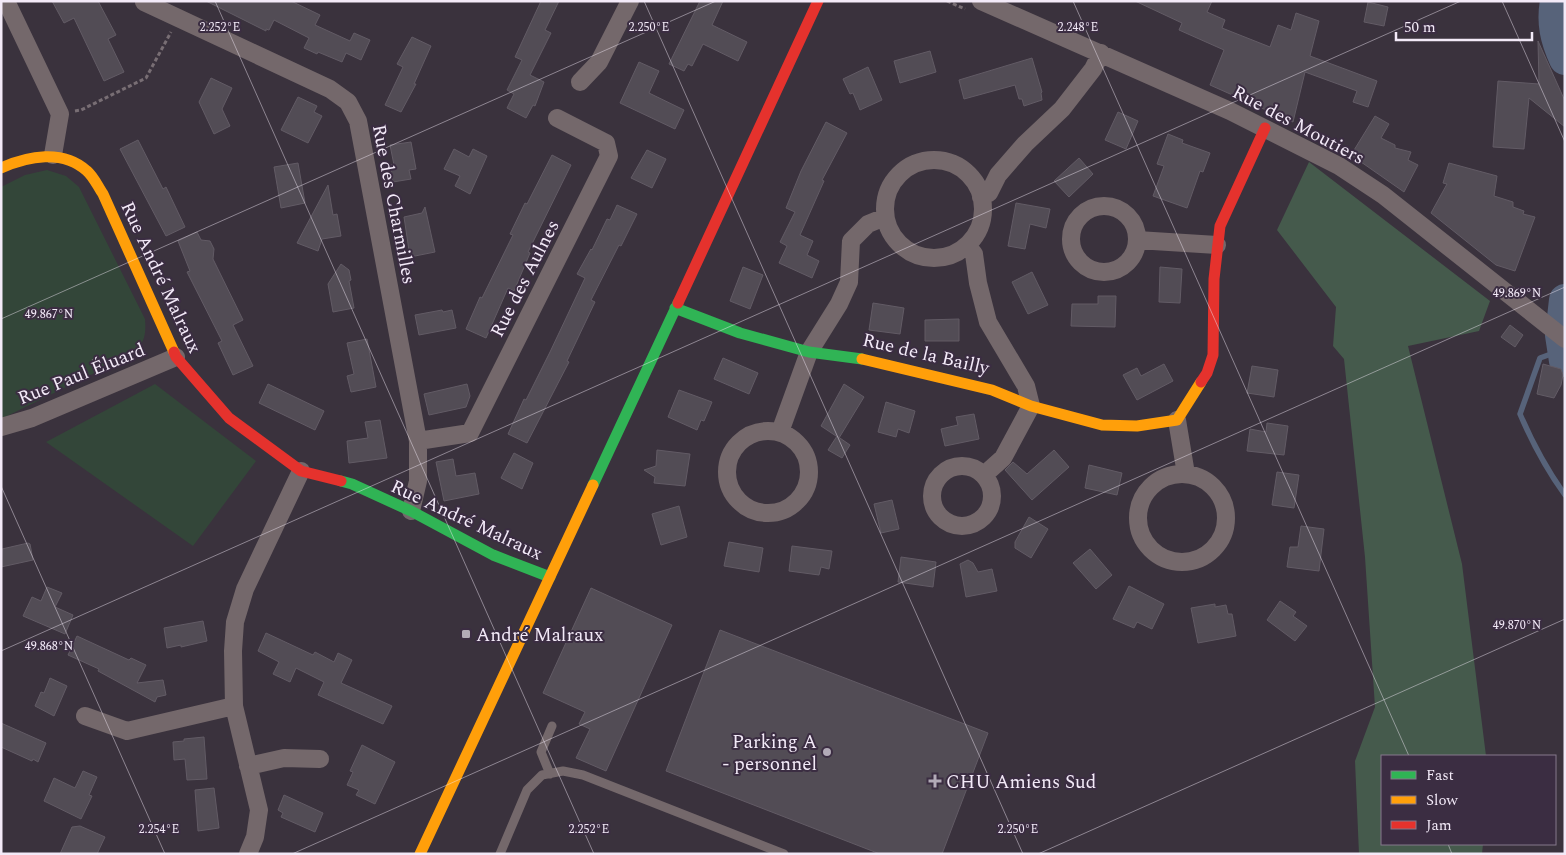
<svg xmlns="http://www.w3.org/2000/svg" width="1566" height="855" font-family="Spectral,serif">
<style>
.green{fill:#334639}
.forest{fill:#455a4c}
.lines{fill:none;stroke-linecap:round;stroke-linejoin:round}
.stream{stroke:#57637a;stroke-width:5.5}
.river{stroke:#57637a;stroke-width:32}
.building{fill:#524c55;stroke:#625b65}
.path{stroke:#786e74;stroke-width:3;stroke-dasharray:4 2.5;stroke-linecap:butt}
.lane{stroke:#74686b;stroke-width:9}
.street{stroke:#74686b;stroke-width:18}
.fast{stroke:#30b455;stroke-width:11}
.slow{stroke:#ff9f0a;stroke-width:11}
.jam{stroke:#e5322d;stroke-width:11}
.ticks{fill:none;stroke:#f3eaf8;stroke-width:1;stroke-opacity:0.45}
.poi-dot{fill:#b2aab7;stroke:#3b2d42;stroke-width:2}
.labels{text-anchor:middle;stroke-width:4;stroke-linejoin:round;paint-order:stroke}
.street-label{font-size:19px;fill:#f3eaf8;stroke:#3b2d42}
.poi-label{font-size:19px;fill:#f3eaf8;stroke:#3b2d42;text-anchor:start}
.ticks-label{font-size:12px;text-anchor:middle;fill:#f3eaf8;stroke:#3b2d42;stroke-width:4;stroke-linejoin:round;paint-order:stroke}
</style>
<rect width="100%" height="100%" fill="#3a323d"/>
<path class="green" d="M47 170 66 176 79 187 145 319C147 342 141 348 121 360L1 419V187L25 175Z
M155 384 256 461 193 546 46 442Z"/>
<path class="forest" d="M1309 162 1490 301 1479 331 1408 346 1462 564 1486 756H1382V844H1483L1482 854H1359L1355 761 1375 707 1365 557 1344 359 1333 346 1336 307 1277 230Z"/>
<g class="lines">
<path class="stream" d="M1562 350 1540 358 1520 414C1532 442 1547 470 1565 495"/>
<path class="river" d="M1556 1C1552 23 1556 39 1565 59
M1565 300 1561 335 1565 361"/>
</g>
<path class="building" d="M52 1H98L116 35 108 39 124 72 104 81 74 18 64 23Z
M206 1H291L320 15 315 25 350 41 354 33 370 40 361 60 346 53 342 62 318 52 317 54 304 48 309 38 274 20 269 30 266 29V31Z
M541 1H559L545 30 551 33 530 75 544 82 535 106 533 105 526 118 507 108 514 94 507 90 522 60 515 57Z
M700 1H723L712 25 747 42 738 61 703 44 692 66 688 64 684 71 669 64Z
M1135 1H1212L1207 12 1225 20 1222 28 1270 47 1278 25 1291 30 1296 13 1319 21 1310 56 1377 81 1368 107 1353 102 1357 91 1305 72 1293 122 1219 89 1210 85 1224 50 1179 30 1182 23Z
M1368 2 1388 7 1384 26 1364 22Z
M412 37 431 46 414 84H416L401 112 385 105 403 67 397 64Z
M1538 41 1565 101V127L1529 98 1524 149 1493 147 1498 81 1539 84Z
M930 51 936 72 900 83 894 61Z
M1032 58 1042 92 1041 93 1042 100 1024 106 1022 99H1019L1015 85 964 99 959 80Z
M639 62 659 71 649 93 684 110 675 129 620 103Z
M868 67 882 100 860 110 853 93 850 94 843 79Z
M211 78 232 88 222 109 230 126 214 134 199 102Z
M298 97 317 106 314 112 322 116 308 143 281 130Z
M1118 112 1138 121 1126 149 1105 140Z
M1375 116 1389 124 1381 138 1395 145V148L1411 152 1408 160 1418 165 1404 192 1351 155Z
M826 122 847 133 822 180 824 181 800 235 813 241 807 255 819 261 812 278 779 263 787 246 780 242 795 212 786 208 801 171Z
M1168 134 1183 140 1182 143 1210 153 1203 172 1200 171 1187 208 1153 196 1164 166 1157 164Z
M138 140 163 189 166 187 185 227 166 236 120 149Z
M411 142 416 169 409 170 411 179 393 182 390 165H394L390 145Z
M454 149 469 157 473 149 487 156 470 194 455 186 460 176 444 169Z
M647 150 666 159 652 188 631 178Z
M552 155 571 165 528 252 530 253 514 291 508 288 486 338 466 329 480 297 482 298 513 235 510 234 525 203 527 204Z
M1079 158 1093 174 1069 197 1054 181Z
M298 163 305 203 281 208 274 167Z
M1449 163 1497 176 1494 196 1513 202V207L1524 211 1523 214 1535 217 1515 271 1496 265 1431 213 1447 184 1443 183Z
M328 185 333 215 337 214 341 236 322 239 318 251 297 243Z
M1016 203 1050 209 1046 228 1030 224 1025 249 1008 246Z
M617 205 637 214 621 246 619 245 591 300 595 302 567 361 569 362 527 443 508 434 524 399 526 400 550 352 585 278 577 274 591 249 592 250 607 219 610 220Z
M425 207 435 252 410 257 404 217 422 213Z
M197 232 201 240 210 241 214 249 213 259 243 320 233 325 253 366 233 375 218 343 222 341 187 272 190 271 178 241Z
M341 264 349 270 351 280 349 281 354 308 333 312 328 284Z
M743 267 763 275 750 309 730 301Z
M1160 267 1182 269 1180 303 1159 302Z
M1032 272 1048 305 1028 314 1012 282Z
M1098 296H1116L1115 327 1071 326 1072 304H1098Z
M873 303 904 308 900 334 869 330Z
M442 310 443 312 452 310 456 328 419 335 415 315Z
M959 319V341H925V320Z
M1510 325 1523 335 1515 347 1501 337Z
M367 339 376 387 351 392 347 376 354 374 347 343Z
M723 358 758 373 749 394 714 379Z
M1164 364 1173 381 1137 400 1123 375 1137 368 1141 376Z
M1543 364 1561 369 1563 375 1561 385 1554 398 1537 394Z
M1252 366 1278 370 1274 397 1247 393Z
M268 384 324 411 315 430 259 403Z
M467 384 470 396 466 407 429 415 424 394Z
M844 384 864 397 839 438 821 426Z
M679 390 712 402 704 421 701 420 697 430 668 417Z
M886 402 915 411 909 433 898 429 896 437 878 432Z
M974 414 979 439 945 446 941 429 958 425 956 417Z
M380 420 387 458 349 463 347 441 368 438 365 422Z
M1267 423 1288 426 1284 455 1247 451 1250 429 1266 432Z
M837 436 850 445 842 458 828 450Z
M657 450 690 454 685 486 654 483 655 477 644 470 656 466Z
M1054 450 1069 467 1032 500 1005 470 1013 462 1027 474Z
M514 453 533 463 522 489 501 478Z
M453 459 456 476 475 473 479 494 444 501 436 462Z
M1089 465 1122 473 1117 495 1085 488Z
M1277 472 1299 475 1294 508 1272 505Z
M892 500 899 529 881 533 874 504Z
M679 506 687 537 661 545 652 514Z
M1029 517 1048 529 1031 558 1015 548V542Z
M1301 526 1324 529 1319 571 1287 567 1290 547H1298Z
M729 542 763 548 759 572 724 566Z
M28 543 30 544 33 560 1 567 2 549Z
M792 546 832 551 829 569 821 567 819 575 789 571Z
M1090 549 1112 575 1096 589 1073 563Z
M901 557 936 562 933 587 898 582Z
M968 560 973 563 978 572 992 569 997 591 966 597 960 564Z
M1129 586 1164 604 1152 629 1137 622 1134 628 1113 619Z
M47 587 62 593 55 607 73 615 65 634 23 616 32 597 41 601Z
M591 588 672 625 606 771 576 758 590 729 579 724 585 712 543 693Z
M1280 601 1296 612 1293 616 1307 626 1295 641 1267 620Z
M1215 604V607L1226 605 1228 614H1232L1236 636 1198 643 1191 608Z
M203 621 207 641 181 647V645L167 648 164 628Z
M720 630 988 733 942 854H880L666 771Z
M266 633 313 655 315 652 334 662 338 653 352 660 341 683 392 706 383 724 318 695 324 682 296 668 290 682 273 674 279 662 258 651Z
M77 636 129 660 131 658 146 665 137 683 163 680 166 695 157 697 155 702 98 671 99 669 68 655Z
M50 678 67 686 54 716 35 706 41 692 44 693Z
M1 723 46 743 38 762 33 759 32 761 1 747Z
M204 737 207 779 187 780 185 759 174 760 173 742 184 741V739Z
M362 745 395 762 375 804 356 795 359 790 347 785 353 772 350 771Z
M83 771 97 777 89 795 92 796 81 819 44 801 54 778 75 788Z
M214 788 219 828 198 831 195 790Z
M284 795 323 813 315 832 281 817 283 813 278 810Z
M80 826 105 837 97 854H60L72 827Z"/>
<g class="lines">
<path class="path" d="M947 1 965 9
M75 111 81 110 146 78 171 32
M93 359 100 372"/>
<path class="lane" d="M550 774 541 752 552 726
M500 854 527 790 542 775 563 771 583 775 784 854"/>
<path class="street" d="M6 1 60 114 53 155
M981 1 1230 111 1339 166 1383 195 1565 339
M144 2 330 89 348 102 358 121 418 441V481L411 511
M580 82 599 62 630 1
M885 209a49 49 0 1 1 98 0a49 49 0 1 1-98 0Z
M981 197 989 193 998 175 1025 144 1062 109 1093 69 1101 53
M1071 239a33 33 0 1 1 66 0a33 33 0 1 1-66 0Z
M1137 240 1217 245
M967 245 974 254 978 283 988 322 1026 386 1031 406 1003 458 984 475
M1177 420 1186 474
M1 427 32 418 176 357
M727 472a41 41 0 1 1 82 0a41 41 0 1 1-82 0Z
M780 432 809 352 839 304 849 282 851 241 868 224 885 217
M418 441 470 433 609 156 606 143 557 118
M932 496a30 30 0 1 1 60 0a30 30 0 1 1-60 0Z
M1138 518a44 44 0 1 1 88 0a44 44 0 1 1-88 0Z
M85 716 127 731 234 706
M248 766 284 758 320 759
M248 854 255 837 259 810 234 706 233 651 235 622 245 589 301 471"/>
<path class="fast" d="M675 308 740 333 809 352 862 359
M341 481 352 484 411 511 493 555 550 577
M593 485 678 303"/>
<path class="slow" d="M1 168C28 156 63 149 87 171 94 177 98 187 103 194L174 352
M862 359 992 390 1031 406 1102 425 1137 426 1177 420 1201 382
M420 854 593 485"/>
<path class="jam" d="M678 303 818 1
M174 352 176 357 229 418 301 471 341 481
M1201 382 1207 373 1213 355 1214 279 1220 226 1265 128"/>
</g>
<path class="ticks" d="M215 1 594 854M644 1 1023 854M1073 1 1409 756M1502 1 1565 142M1 319 716 1M1 486 165 854M1 651 1461 1M1448 844 1452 854M292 854 1565 287M1038 854 1565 619"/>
<g class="poi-dot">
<rect x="461" y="629" width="10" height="10" rx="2.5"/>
<circle cx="827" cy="752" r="5"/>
<path d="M932.5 773.5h5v5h5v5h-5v5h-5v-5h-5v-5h5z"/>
</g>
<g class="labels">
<g class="street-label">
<text transform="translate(1299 124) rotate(28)" y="7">Rue des Moutiers</text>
<text transform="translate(395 204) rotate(79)" y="7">Rue des Charmilles</text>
<text transform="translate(162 277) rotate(65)" y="7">Rue André Malraux</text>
<text transform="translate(524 278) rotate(-63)" y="7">Rue des Aulnes</text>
<text transform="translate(926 353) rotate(13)" y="7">Rue de la Bailly</text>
<text transform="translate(81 373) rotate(-22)" y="7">Rue Paul Éluard</text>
<text transform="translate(467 519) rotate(25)" y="7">Rue André Malraux</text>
</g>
<g class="poi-label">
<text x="476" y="641">André Malraux</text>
<text x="817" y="748" text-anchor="end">Parking A<tspan x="817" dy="22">- personnel</tspan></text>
<text x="946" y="788">CHU Amiens Sud</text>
</g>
</g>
<g class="ticks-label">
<text x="220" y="31">2.252°E</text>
<text x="649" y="31">2.250°E</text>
<text x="1078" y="31">2.248°E</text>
<text x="1517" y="297">49.869°N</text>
<text x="49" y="318">49.867°N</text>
<text x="1517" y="629">49.870°N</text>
<text x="49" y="650">49.868°N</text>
<text x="159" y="833">2.254°E</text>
<text x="589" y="833">2.252°E</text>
<text x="1018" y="833">2.250°E</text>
</g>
<rect width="1566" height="855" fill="none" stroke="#f3eaf8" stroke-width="5"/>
<rect x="1381" y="755" width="175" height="90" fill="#3b2d42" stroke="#85798b"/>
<rect x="1391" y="771" width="25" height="8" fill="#30b455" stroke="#85798b"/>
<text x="1426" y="780" font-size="15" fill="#f3eaf8">Fast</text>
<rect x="1391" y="796" width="25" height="8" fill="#ff9f0a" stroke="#85798b"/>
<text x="1426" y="805" font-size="15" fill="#f3eaf8">Slow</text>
<rect x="1391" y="821" width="25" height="8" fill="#e5322d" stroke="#85798b"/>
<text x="1426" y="830" font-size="15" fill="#f3eaf8">Jam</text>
<path d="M1396 32v8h136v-8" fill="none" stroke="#f3eaf8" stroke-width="2.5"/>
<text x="1404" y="32" font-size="15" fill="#f3eaf8" stroke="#3b2d42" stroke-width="4" paint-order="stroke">50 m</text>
</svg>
